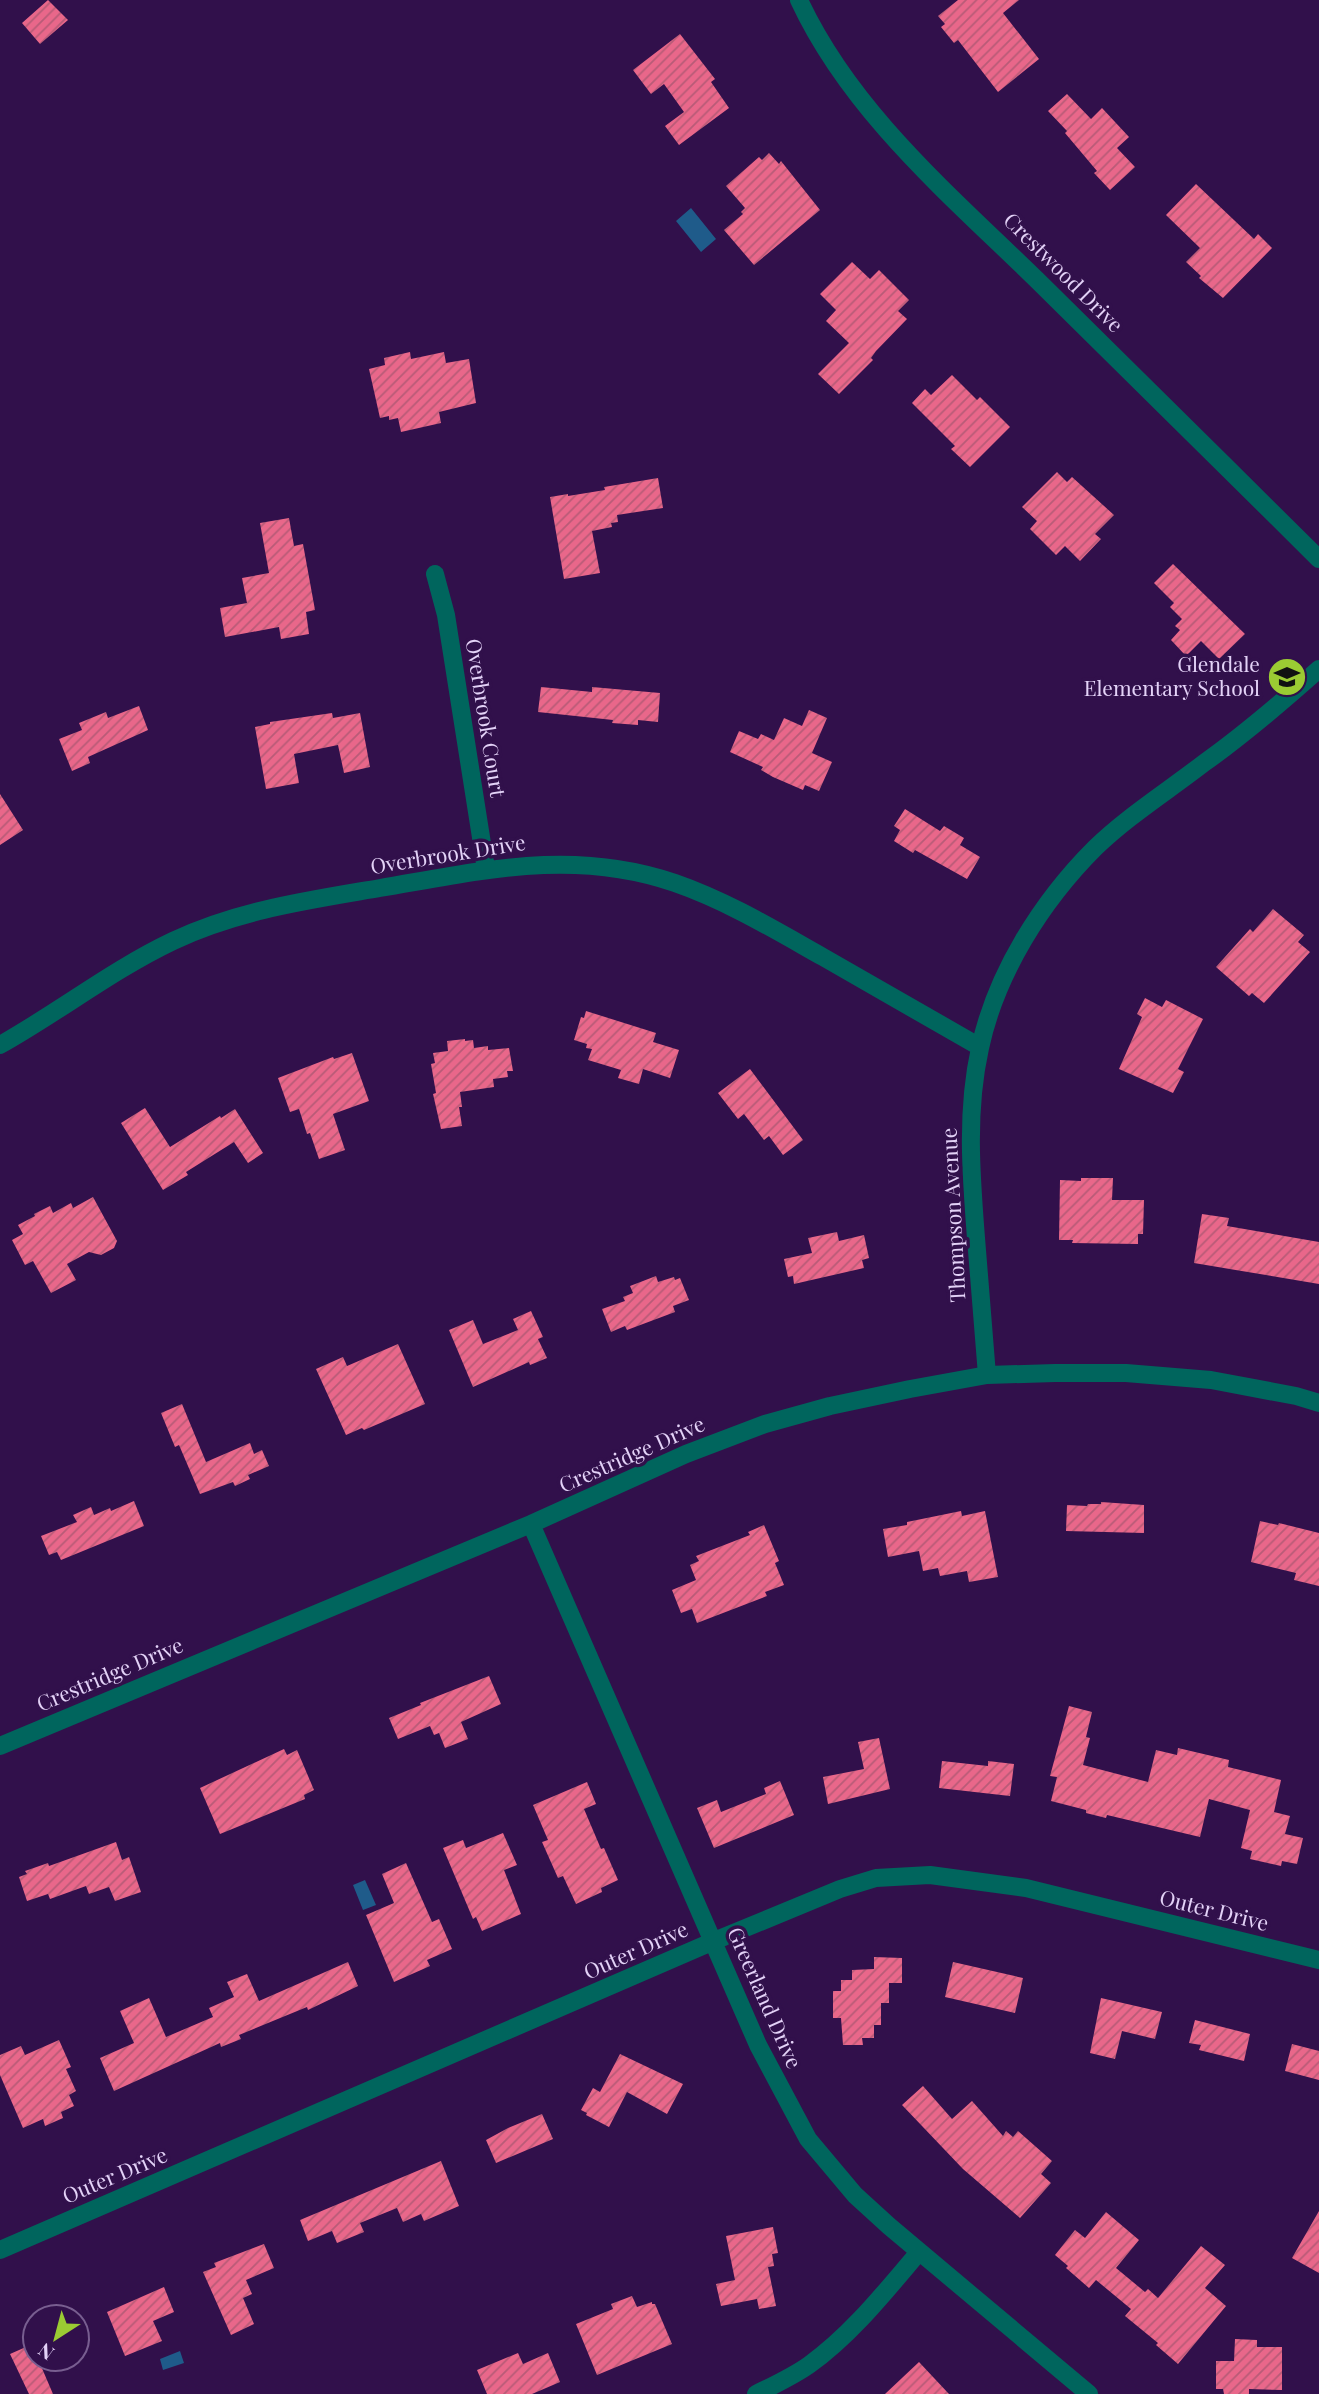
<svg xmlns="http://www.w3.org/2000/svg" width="1319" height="2394" font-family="'Playfair Display',serif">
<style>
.water{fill:#1f5b8a}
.building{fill:url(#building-hatch)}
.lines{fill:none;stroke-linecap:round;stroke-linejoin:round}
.street{stroke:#00655d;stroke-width:18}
.labels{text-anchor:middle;stroke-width:7;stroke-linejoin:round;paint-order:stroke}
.street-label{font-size:21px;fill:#e3d2f7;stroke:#31104b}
.poi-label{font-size:21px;fill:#e3d2f7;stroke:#31104b;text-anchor:end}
</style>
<defs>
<pattern id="building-hatch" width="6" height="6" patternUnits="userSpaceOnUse" patternTransform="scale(1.75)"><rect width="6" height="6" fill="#e9678a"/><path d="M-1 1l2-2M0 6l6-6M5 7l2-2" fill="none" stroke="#b85b77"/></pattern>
</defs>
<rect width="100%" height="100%" fill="#31104b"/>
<path class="water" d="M691 208 716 239 701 252 676 221Z
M365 1880 376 1905 363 1910 353 1885Z
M180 2351 184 2363 163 2370 160 2359Z"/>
<path class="building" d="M48 0 68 20 40 44 22 23Z
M958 0H1019L1003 13 1039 59 998 92 958 40 954 43 941 27 945 24 938 16Z
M680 34 715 79 711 82 729 108 679 145 665 126 684 112 664 84 651 94 633 70Z
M1067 94 1091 119 1102 108 1129 137 1117 148 1135 167 1110 190 1094 173 1097 171 1065 133 1067 131 1048 111Z
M769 153 779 164 781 161 820 210 754 265 724 230 743 214 741 212 745 208 726 186 759 157 762 160Z
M1196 184 1254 239 1258 234 1272 248 1223 298 1199 278 1201 276 1186 262 1200 248 1166 215Z
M852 262 870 279 879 270 909 300 898 311 907 319 876 351 871 358 873 360 839 394 818 374 849 343 826 321 836 310 820 294Z
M410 352 411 359 444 352 446 363 469 359 476 403 439 412 441 423 401 432 398 418 389 420V416L380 418 369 369 385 365 384 358Z
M952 375 977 400 980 397 1010 427 970 467 951 449 955 446 912 403 925 389 931 395Z
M1057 472 1067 482 1072 477 1114 515 1095 534 1101 539 1080 561 1065 546 1056 555 1030 529 1037 521 1022 507Z
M658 478 663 508 617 515 618 522 611 523 612 527 592 531 600 573 564 579 550 497 568 494V496L605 490 604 487Z
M289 518 294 546 303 544 315 610 306 612 309 634 281 639 279 627 225 637 220 608 247 603 242 578 269 573 260 523Z
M1173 564 1245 634 1219 659 1201 641 1186 656 1171 640 1180 630 1175 626 1182 619 1170 607 1174 603 1154 583Z
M541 687 592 692V687L660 693 658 722 638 720V725L612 723 613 720 538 712Z
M139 706 148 730 88 757 90 763 72 771 59 739 82 730 79 723 106 712 108 718Z
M809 710 827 718 812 753 832 762 819 791 805 785 803 790 773 777 761 770 763 767 730 752 739 731 758 739 761 734 774 740 784 718 802 726Z
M332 713 333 718 360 713 370 767 344 773 338 745 294 754 299 783 266 789 255 727 270 724V722Z
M0 794 23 830 0 845Z
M905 809 940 831 944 826 964 838 960 845 980 857 967 879 915 850 913 853 894 841 900 830 894 826Z
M1273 909 1304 935 1298 942 1310 952 1264 1003 1252 993 1249 996 1216 967 1250 929 1253 932Z
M1145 998 1162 1007 1166 1000 1203 1019 1178 1069 1184 1072 1173 1093 1119 1069 1142 1017 1137 1014Z
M586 1011 656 1033 653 1042 679 1050 670 1078 643 1069 639 1084 618 1078 621 1070 588 1060 592 1049 586 1048 587 1044 574 1040 581 1017 584 1018Z
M465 1039V1041L473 1040 474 1048 488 1046V1050L509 1048 513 1071H507L508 1077 493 1079 494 1087 460 1092 462 1107H459L462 1126 441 1129 433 1094 436 1093 431 1064 435 1063 433 1053 448 1051 447 1041Z
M352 1053 369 1101 333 1114 345 1150 319 1159 310 1133 307 1134 299 1109 290 1112 278 1078 333 1057 334 1059Z
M750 1069 803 1140 783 1155 769 1136 764 1140 744 1114 738 1119 718 1093Z
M145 1108 170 1147 220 1116 221 1118 235 1109 263 1153 248 1163 234 1142 186 1172 188 1175 163 1190 121 1123Z
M1081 1178H1113L1112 1200H1144L1143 1234H1138V1244L1072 1243 1073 1240H1059L1060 1180 1081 1181Z
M93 1197 117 1241 114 1248 101 1255 89 1252 67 1264 76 1280 51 1293 33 1261 25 1265 12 1240 23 1234 18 1225 35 1216 34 1214 50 1206 53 1213 71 1203 73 1208Z
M1202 1214 1229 1218 1227 1226 1319 1242V1284L1194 1263Z
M837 1232 839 1241 864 1235 869 1258 862 1260 864 1268 794 1284 793 1276 788 1277 784 1259 812 1253 808 1238Z
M656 1276 658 1282 674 1277 675 1280 680 1278 689 1300 673 1306 675 1312 627 1330 625 1326 611 1332 602 1309 625 1301 623 1297 633 1293 630 1286Z
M531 1311 543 1337 538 1339 547 1358 530 1365 529 1362 473 1387 449 1330 473 1320 483 1344 518 1330 513 1319Z
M398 1344 425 1404 364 1430 362 1428 346 1435 316 1369 343 1357 347 1366Z
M182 1404 206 1462 250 1443 254 1454 262 1450 269 1466 248 1475 250 1479 235 1486 233 1482 200 1494 179 1445 175 1447 161 1413Z
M134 1501 144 1526 61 1560 57 1552 49 1555 41 1536 77 1522 73 1515 91 1507 94 1515 110 1508 111 1511Z
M1101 1502 1144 1505V1533L1066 1531 1067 1505 1087 1506 1088 1504H1101Z
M961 1511 962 1516 985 1511 998 1577 969 1582 967 1571 940 1576 938 1568 923 1571 919 1551 888 1557 883 1529 907 1525V1522Z
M1260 1521 1278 1525 1279 1523 1319 1533V1586L1294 1580 1296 1573 1251 1562Z
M764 1525 779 1561 775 1563 784 1585 765 1592 767 1596 697 1623 692 1609 681 1613 672 1590 696 1580 690 1565 699 1561 696 1556 750 1535 748 1532Z
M489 1676 501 1704 461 1722 468 1739 445 1748 439 1733 434 1735 430 1726 398 1739 389 1718 421 1705 420 1703Z
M1069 1706 1092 1712 1086 1737 1090 1738 1083 1765 1148 1782 1156 1750 1177 1755 1178 1748 1229 1760 1228 1767 1281 1780 1274 1812 1290 1816 1285 1834 1303 1838 1297 1864 1282 1861 1281 1866 1250 1859 1252 1851 1241 1848 1250 1810 1209 1799 1200 1837 1107 1815 1106 1818 1086 1813V1810L1051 1801 1057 1777 1050 1776Z
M879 1738 890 1789 828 1804 823 1777 864 1769 858 1742Z
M284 1749 287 1755 297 1750 314 1790 304 1795 305 1799 220 1834 200 1788Z
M942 1761 988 1766V1761L1014 1764 1010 1796 939 1788Z
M780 1781 794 1815 714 1848 697 1808 717 1800 721 1812 766 1794 764 1788Z
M587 1782 596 1804 584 1809 601 1849 604 1848 618 1880 601 1888 602 1892 576 1904 563 1876 558 1878 542 1842 548 1840 533 1805Z
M503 1833 517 1865 504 1870 521 1914 482 1931 476 1917 473 1919 443 1848 463 1840 466 1848Z
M116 1842 122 1860 129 1857 141 1892 115 1901 109 1887 89 1894 86 1886 50 1899 48 1894 27 1901 19 1877 27 1874 25 1871 48 1863 49 1866Z
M406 1863 432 1922 439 1919 452 1949 427 1960 430 1966 394 1982 366 1915 394 1903 382 1874Z
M874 1957 902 1958V1983H889V2003H881V2025H874V2038H862L863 2045H843L841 2018H833V1991H841V1980H852V1970L874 1969Z
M348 1962 358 1986 308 2010 307 2007 239 2035 241 2039 221 2047 220 2043 114 2091 100 2058 134 2043 120 2011 149 1998 166 2037 213 2017 209 2008 234 1997 227 1982 247 1974 259 2001Z
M953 1962 1023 1978 1015 2013 945 1997Z
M1101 1998 1162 2012 1155 2039 1122 2031 1115 2059 1090 2053Z
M1195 2020 1250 2034 1244 2061 1199 2050 1201 2045 1189 2043Z
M59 2040 71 2067 66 2069 76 2091 69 2095 74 2106 61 2112 63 2118 45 2126 43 2119 23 2128 0 2075V2055L21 2046 25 2055Z
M1292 2044 1319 2051V2080L1285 2071Z
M620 2054 683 2084 667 2114 627 2092 609 2127 586 2115 587 2113 581 2110 593 2088 600 2092Z
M923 2086 952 2119 972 2101 1003 2136 1006 2131 1013 2137 1018 2131 1052 2161 1041 2174 1051 2183 1020 2218 963 2169 902 2105Z
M542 2114 553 2139 496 2163 486 2140 508 2128Z
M441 2161 459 2206 424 2221 421 2214 403 2222 397 2208 360 2223 364 2232 337 2243 332 2231 308 2241 300 2220Z
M1319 2211V2273L1292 2258Z
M1106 2212 1139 2240 1116 2268 1145 2292 1148 2289 1158 2298 1201 2246 1225 2265 1205 2288 1226 2306 1178 2364 1156 2345 1158 2343 1125 2316 1131 2309 1096 2280 1089 2288 1066 2268 1068 2266 1055 2255 1075 2230 1085 2238Z
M773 2227 778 2253 772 2254 774 2266 768 2267 776 2306 759 2309 757 2299 721 2306 716 2284 735 2280 726 2236Z
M264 2244 274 2268 246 2280 252 2294 243 2298 254 2324 231 2335 203 2272 216 2267 214 2263Z
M164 2287 174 2312 153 2321 162 2341 125 2356 107 2312Z
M632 2296 637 2307 652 2302V2304H655L672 2344 597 2375 576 2324 613 2309 611 2304Z
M1235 2339 1257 2340V2347H1282V2390L1249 2389V2394H1224L1223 2389H1216V2361H1234Z
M35 2343V2359H38L53 2394H29L10 2354Z
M518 2353 523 2364 548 2353 560 2382 532 2394H487L477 2370Z
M919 2362 949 2394H885Z"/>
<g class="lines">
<path class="street" d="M799 0C851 112 950 195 1037 280 1132 373 1225 466 1319 559
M435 574 446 615 486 869
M0 1045C59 1012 112 970 173 941 238 910 310 900 380 888 481 871 573 848 675 883 727 901 775 930 823 957 875 987 927 1017 980 1047
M987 1375C983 1330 980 1284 976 1238 971 1174 966 1111 980 1048 996 973 1042 901 1095 848 1128 816 1168 791 1204 763 1245 734 1282 702 1319 669
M531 1524 758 2045 808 2139 855 2195 889 2226 1089 2394
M0 1746 531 1524 686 1454 765 1424 830 1406 910 1389 987 1375 1055 1373H1126L1211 1380 1296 1396 1319 1403
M0 2250 714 1941 840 1889 876 1878 930 1875 1026 1888 1319 1960
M756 2394C774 2385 792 2377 809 2365 851 2335 885 2292 919 2252"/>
</g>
<defs>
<g id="school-disc" transform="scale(2.0125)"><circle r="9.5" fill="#9bcb33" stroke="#31104b"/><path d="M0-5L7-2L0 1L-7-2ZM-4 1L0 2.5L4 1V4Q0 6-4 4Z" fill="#111"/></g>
</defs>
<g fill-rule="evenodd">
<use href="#school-disc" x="1287" y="677"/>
</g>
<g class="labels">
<g class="street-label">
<text transform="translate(1063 273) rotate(45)" y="7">Crestwood Drive</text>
<text transform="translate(485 718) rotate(81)" y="7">Overbrook Court</text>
<text transform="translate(448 855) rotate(-9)" y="7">Overbrook Drive</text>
<text transform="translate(954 1215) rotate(-93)" y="7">Thompson Avenue</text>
<text transform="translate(632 1455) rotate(-24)" y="7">Crestridge Drive</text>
<text transform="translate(110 1675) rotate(-23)" y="7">Crestridge Drive</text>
<text transform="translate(1214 1911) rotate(14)" y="7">Outer Drive</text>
<text transform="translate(636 1951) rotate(-24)" y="7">Outer Drive</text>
<text transform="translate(764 1998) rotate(66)" y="7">Greerland Drive</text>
<text transform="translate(115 2176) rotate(-23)" y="7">Outer Drive</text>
</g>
<g class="poi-label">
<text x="1260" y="672">Glendale<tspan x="1260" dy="24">Elementary School</tspan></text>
</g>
</g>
<g transform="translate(56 2338) rotate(216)"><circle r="33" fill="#31104b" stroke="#785e90" stroke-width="2"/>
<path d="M0-5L12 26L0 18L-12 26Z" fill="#9bcb33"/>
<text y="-10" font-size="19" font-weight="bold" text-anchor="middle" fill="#e3d2f7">N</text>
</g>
</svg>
